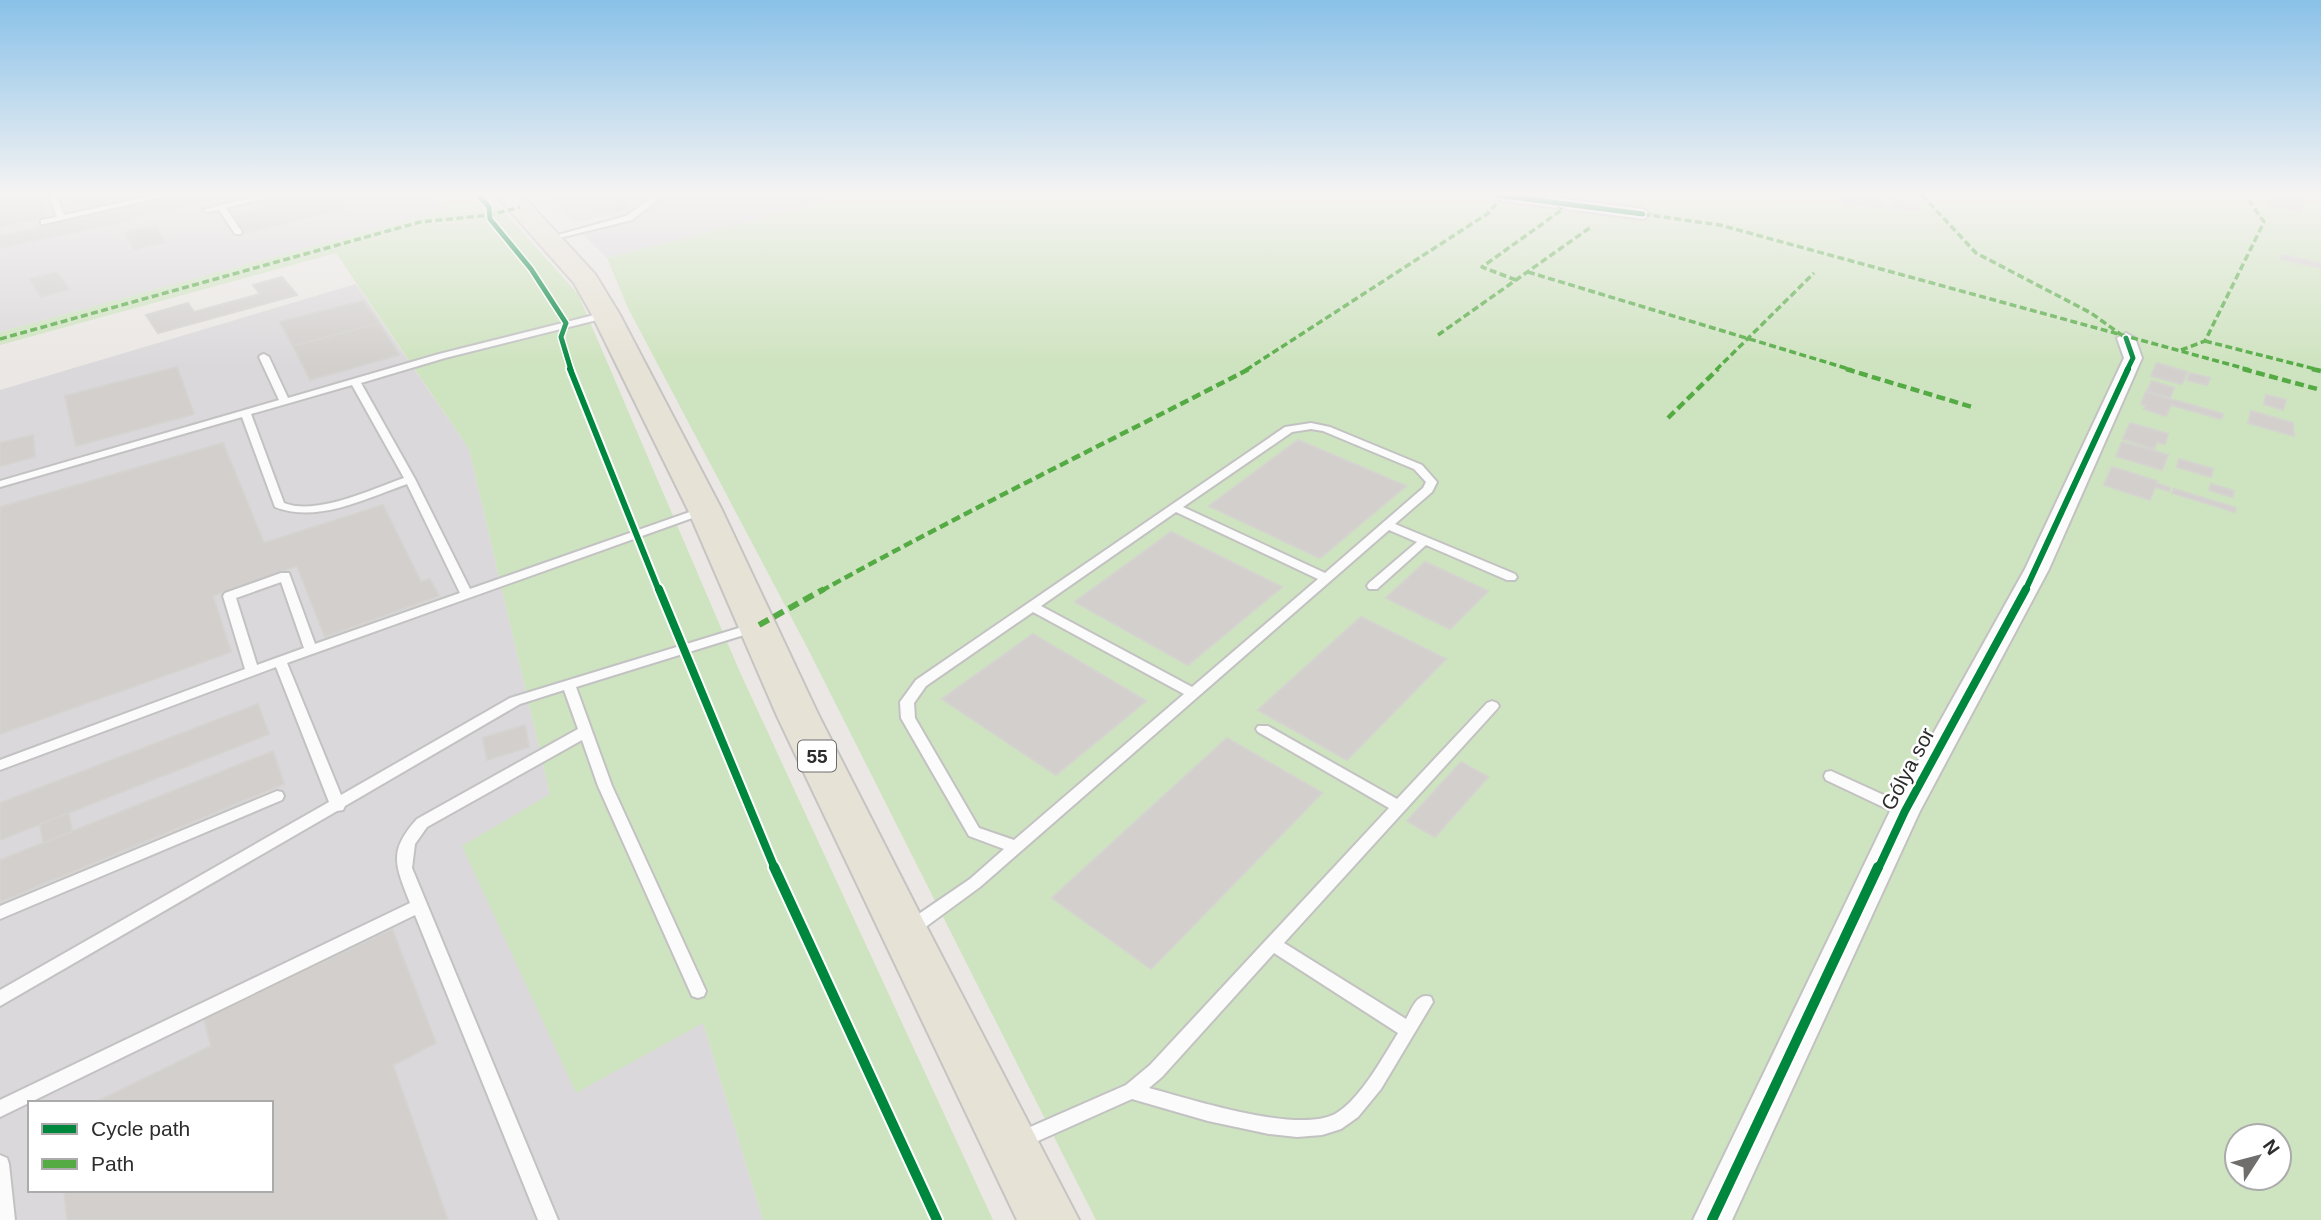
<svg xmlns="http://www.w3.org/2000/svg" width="2321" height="1220" font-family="Helvetica,sans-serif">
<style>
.industrial{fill:#dbd8db;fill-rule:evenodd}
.green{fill:#cee3bf;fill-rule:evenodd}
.building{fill:#d2cfcd;stroke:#d5d3d0;stroke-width:2}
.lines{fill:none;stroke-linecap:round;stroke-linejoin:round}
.service-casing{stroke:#c3c2c2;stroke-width:4}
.minor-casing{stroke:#c3c2c2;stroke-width:4}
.primary-casing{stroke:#c6c4c3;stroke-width:4}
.service{fill:#fcfbfb;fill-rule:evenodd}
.minor{fill:#fcfbfb;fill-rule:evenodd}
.primary{fill:#e6e2d6;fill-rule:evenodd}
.quiet-far2{stroke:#54ab44;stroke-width:3.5;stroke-dasharray:7 3.5;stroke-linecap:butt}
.quiet-far1{stroke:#54ab44;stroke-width:4.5;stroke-dasharray:9 4.5;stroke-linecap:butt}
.quiet{stroke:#54ab44;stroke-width:6;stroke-dasharray:11 6;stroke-linecap:butt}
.cycleway-far3-casing{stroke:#fff;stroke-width:8}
.cycleway-far2-casing{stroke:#fff;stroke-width:10}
.cycleway-far1-casing{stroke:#fff;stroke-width:12}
.cycleway-casing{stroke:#fff;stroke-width:14}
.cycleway-far3{stroke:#00873e;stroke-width:5}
.cycleway-far2{stroke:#00873e;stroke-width:6}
.cycleway-far1{stroke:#00873e;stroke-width:8}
.cycleway{stroke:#00873e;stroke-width:10}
.labels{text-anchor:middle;stroke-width:5;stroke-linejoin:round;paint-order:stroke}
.shield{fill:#fff;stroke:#6c6c6c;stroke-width:2}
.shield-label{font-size:19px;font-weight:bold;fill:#2d2d2d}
.street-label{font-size:21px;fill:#2d2d2d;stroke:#fff}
</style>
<rect width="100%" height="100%" fill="#eae7e4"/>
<path class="industrial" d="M0 195H431L446 210 0 332Z
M544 195H831L821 203 607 258 583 234 620 223 607 215 574 223Z
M356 284 469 449 550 794 463 846 703 1023 763 1220H0V390ZM30 1103H271V1190H30Z"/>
<path class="green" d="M431 195H489L578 294 739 670 993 1220H763L703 1023 576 1093 462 846 550 794 469 449 336 253 0 345V332L445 210Z
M831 195H2321V1220H1096L807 647 628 308 607 258 821 203ZM2237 1136H2279V1178H2237Z"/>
<path class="building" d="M40 195 48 216 27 220 18 196Z
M72 195H119L121 199 90 206 88 200 75 203Z
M176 195 185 196 125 209 124 207Z
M233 195 130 218 125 209 189 195Z
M292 195H338L349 207 244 233 232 217 264 209 259 203Z
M2271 195H2298L2305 197 2301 211 2268 205Z
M18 196 27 220 0 226V200Z
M1842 197 1882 201 1885 208 1845 204Z
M1888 200 1918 203 1922 210 1892 208Z
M624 201 633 207 605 215 596 209Z
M125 209 130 220 0 248V236Z
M156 226 165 242 134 249 125 233Z
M2281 255 2321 263V268L2280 259Z
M57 272 69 289 41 297 30 279Z
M282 277 297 295 158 333 146 315 188 303 194 312 260 294 253 285Z
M363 301 379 323 293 346 280 322Z
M379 323 399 355 310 380 293 346Z
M2157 363 2187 372 2182 384 2151 376Z
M177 367 194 414 76 446 65 396Z
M2190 373 2210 378 2207 385 2187 380Z
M2152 381 2174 388 2170 398 2147 391Z
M2146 392 2223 414 2221 419 2171 405 2166 416 2144 409 2146 405 2141 404Z
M2266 395 2286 400 2283 410 2264 404Z
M2251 411 2293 423 2294 436 2248 423Z
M2130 423 2168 434 2165 444 2157 442 2154 449 2123 439Z
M33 435 35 457 0 466V443Z
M1298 440 1406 486 1320 558 1209 506Z
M2122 442 2168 455 2162 470 2116 456Z
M223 443 264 543 383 505 421 582 430 579 439 596 325 637 297 566 213 596 231 652 0 734V507Z
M2179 459 2213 469 2211 477 2177 467Z
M2112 467 2157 481 2156 483 2170 488 2169 491 2155 487 2150 500 2104 485Z
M2211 484 2234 491 2232 497 2209 490Z
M2174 489 2236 508 2235 512 2172 493Z
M1171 532 1282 587 1188 665 1075 602Z
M1425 562 1488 591 1450 629 1386 598Z
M1361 617 1446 659 1347 760 1258 710Z
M1033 634 1146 701 1056 775 942 699Z
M258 704 269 734 0 840V803Z
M525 725 529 747 487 760 483 738Z
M1227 738 1322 793 1151 969 1052 898Z
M273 751 284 784 0 902V860Z
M1461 762 1488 777 1435 837 1407 821Z
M69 813 72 832 43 843 40 824Z
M392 929 436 1043 393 1065 448 1220H67L64 1190H271V1103H94L211 1046 204 1019Z"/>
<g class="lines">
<g class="service-casing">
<path id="service" d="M48 195H56L64 215 156 195H171L44 224H41V220L57 217Z
M261 195H276L226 208 242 232 241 234H235L219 210 207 212 203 210Z
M643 195H653L659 199 632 220 551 240 547 238 626 216 650 199Z
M606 312 610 315 609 317 445 358 361 383 415 479 470 589 701 508H709L711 510 709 512 287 663 341 795 510 698 752 624 756 623 762 627 760 630 576 687 612 786 706 991 704 996 698 998 692 996 598 786 582 740 427 827 415 844 412 868 558 1220H538L415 915 0 1117V1100L410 903C396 866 387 852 417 819L578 729 564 690 520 704 345 806 343 810 337 811 0 1006V990L329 802 276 667 0 770V760L245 669 223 596 225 593 281 573H289L315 644 460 593 407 484C367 498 317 524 275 507L242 417 0 487V481L279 400 259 357 261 355 264 354 269 357 288 398 439 354ZM352 385 404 478C372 489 317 516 284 503L251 414ZM281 582 304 648 257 665 236 598Z
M1311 423 1330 427 1422 465 1437 482 1432 492 1395 524 1515 574 1517 577 1515 580H1507L1426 545 1377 589H1369L1367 586 1369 583 1417 542 1389 530 980 887 916 934 910 936 904 934 902 929 904 924 970 879 1004 849 969 836 901 718 900 702 916 680 1285 427ZM1311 429 1323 431 1414 469 1426 482 1423 488 1325 573 1183 507 1292 432ZM1176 512 1318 579 1192 687 1041 606ZM1033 612 1184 694 1014 840 979 828 915 718 914 703 926 686Z
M1492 701 1497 703 1499 706 1497 709 1284 943 1406 1019C1412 1009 1417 992 1431 997L1433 1002 1381 1089 1358 1117 1341 1129 1322 1135 1297 1137 1269 1134 1208 1121 1132 1099 1020 1149 1014 1146 1011 1140 1014 1134 1126 1085 1150 1065 1389 808 1258 732 1256 729 1258 726H1268L1397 799 1487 703ZM1274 953 1398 1033C1383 1057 1360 1100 1335 1114 1296 1134 1191 1099 1149 1088L1162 1077Z
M1831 771 1910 807 1912 811 1910 815 1905 817 1900 815 1826 780 1824 776 1826 772Z
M277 791 282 792 284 796 282 800 0 919V906Z
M0 1155 7 1158 9 1164 15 1220H0Z"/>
</g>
<g class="minor-casing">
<path id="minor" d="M1489 195H1533L1643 209 1651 214 1643 219 1496 200Z
M2126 333 2135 338 2142 358 2049 569 1920 811 1732 1220H1693L1890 811 2025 569 2124 358 2117 338Z"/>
</g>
<g class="primary-casing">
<path id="primary" d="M496 195H522L595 274 620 315 722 510 819 716 922 918 1079 1220H1017L777 716 688 510 592 315 574 283Z"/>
</g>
<use href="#service" class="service"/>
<use href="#minor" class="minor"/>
<use href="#primary" class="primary"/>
<path class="quiet-far2" d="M1922 195 1976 253 2091 313 2123 336
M1643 214 1720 225 2250 370
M1528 272 1852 370
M1516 280 1482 267 1563 209 1557 205
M1438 335 1591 227
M0 339 420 222 490 215 520 207
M2205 341 2319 370
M2181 350 2205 341 2264 222 2245 195
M1246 370 1487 214 1503 196
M1716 370 1814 273"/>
<path class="quiet-far1" d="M1846 369 1972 407
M2243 369 2321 390
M2312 369 2321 371
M1668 418 1718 369
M821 591C962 513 1106 443 1249 369"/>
<path class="quiet" d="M759 625 824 589"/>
<g class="cycleway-far3-casing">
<path id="cycleway-far3" d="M478 195 489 207 490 219 531 269 566 323 561 337 571 370
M1496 195 1643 214
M2126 338 2133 358 2127 370"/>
</g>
<g class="cycleway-far2-casing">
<path id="cycleway-far2" d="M570 369 659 591
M2025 591 2128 369"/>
</g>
<g class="cycleway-far1-casing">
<path id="cycleway-far1" d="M659 589 775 869
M1878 869 1905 811 2026 589"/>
</g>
<g class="cycleway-casing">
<path id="cycleway" d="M774 867 937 1220
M1712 1220 1878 867"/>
</g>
<use href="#cycleway-far3" class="cycleway-far3"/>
<use href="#cycleway-far2" class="cycleway-far2"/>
<use href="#cycleway-far1" class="cycleway-far1"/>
<use href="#cycleway" class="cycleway"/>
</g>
<linearGradient id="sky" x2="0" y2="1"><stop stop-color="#89c1e8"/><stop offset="0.53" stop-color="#f6f4f3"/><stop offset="1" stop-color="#f6f4f3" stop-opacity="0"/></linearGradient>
<rect width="2321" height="366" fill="url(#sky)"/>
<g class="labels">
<rect class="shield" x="798" y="740.5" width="38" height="31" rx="5"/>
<g class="shield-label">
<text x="817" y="763">55</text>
</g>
<g class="street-label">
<text transform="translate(1908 769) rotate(-62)" y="7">Gólya sor</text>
</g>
</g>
<rect x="28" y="1101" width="245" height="91" fill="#ffffff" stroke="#ababab" stroke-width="2"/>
<rect x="42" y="1124" width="35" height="10" fill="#00873e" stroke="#ababab" stroke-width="2"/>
<text x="91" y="1136" font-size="21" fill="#2d2d2d">Cycle path</text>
<rect x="42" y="1159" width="35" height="10" fill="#54ab44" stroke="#ababab" stroke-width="2"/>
<text x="91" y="1171" font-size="21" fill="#2d2d2d">Path</text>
<g transform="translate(2258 1157) rotate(54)"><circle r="33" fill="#ffffff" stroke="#ababab" stroke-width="2"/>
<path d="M0-5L12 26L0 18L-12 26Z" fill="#6f6e6d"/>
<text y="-10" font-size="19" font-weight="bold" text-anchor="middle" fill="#2d2d2d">N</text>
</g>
</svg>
